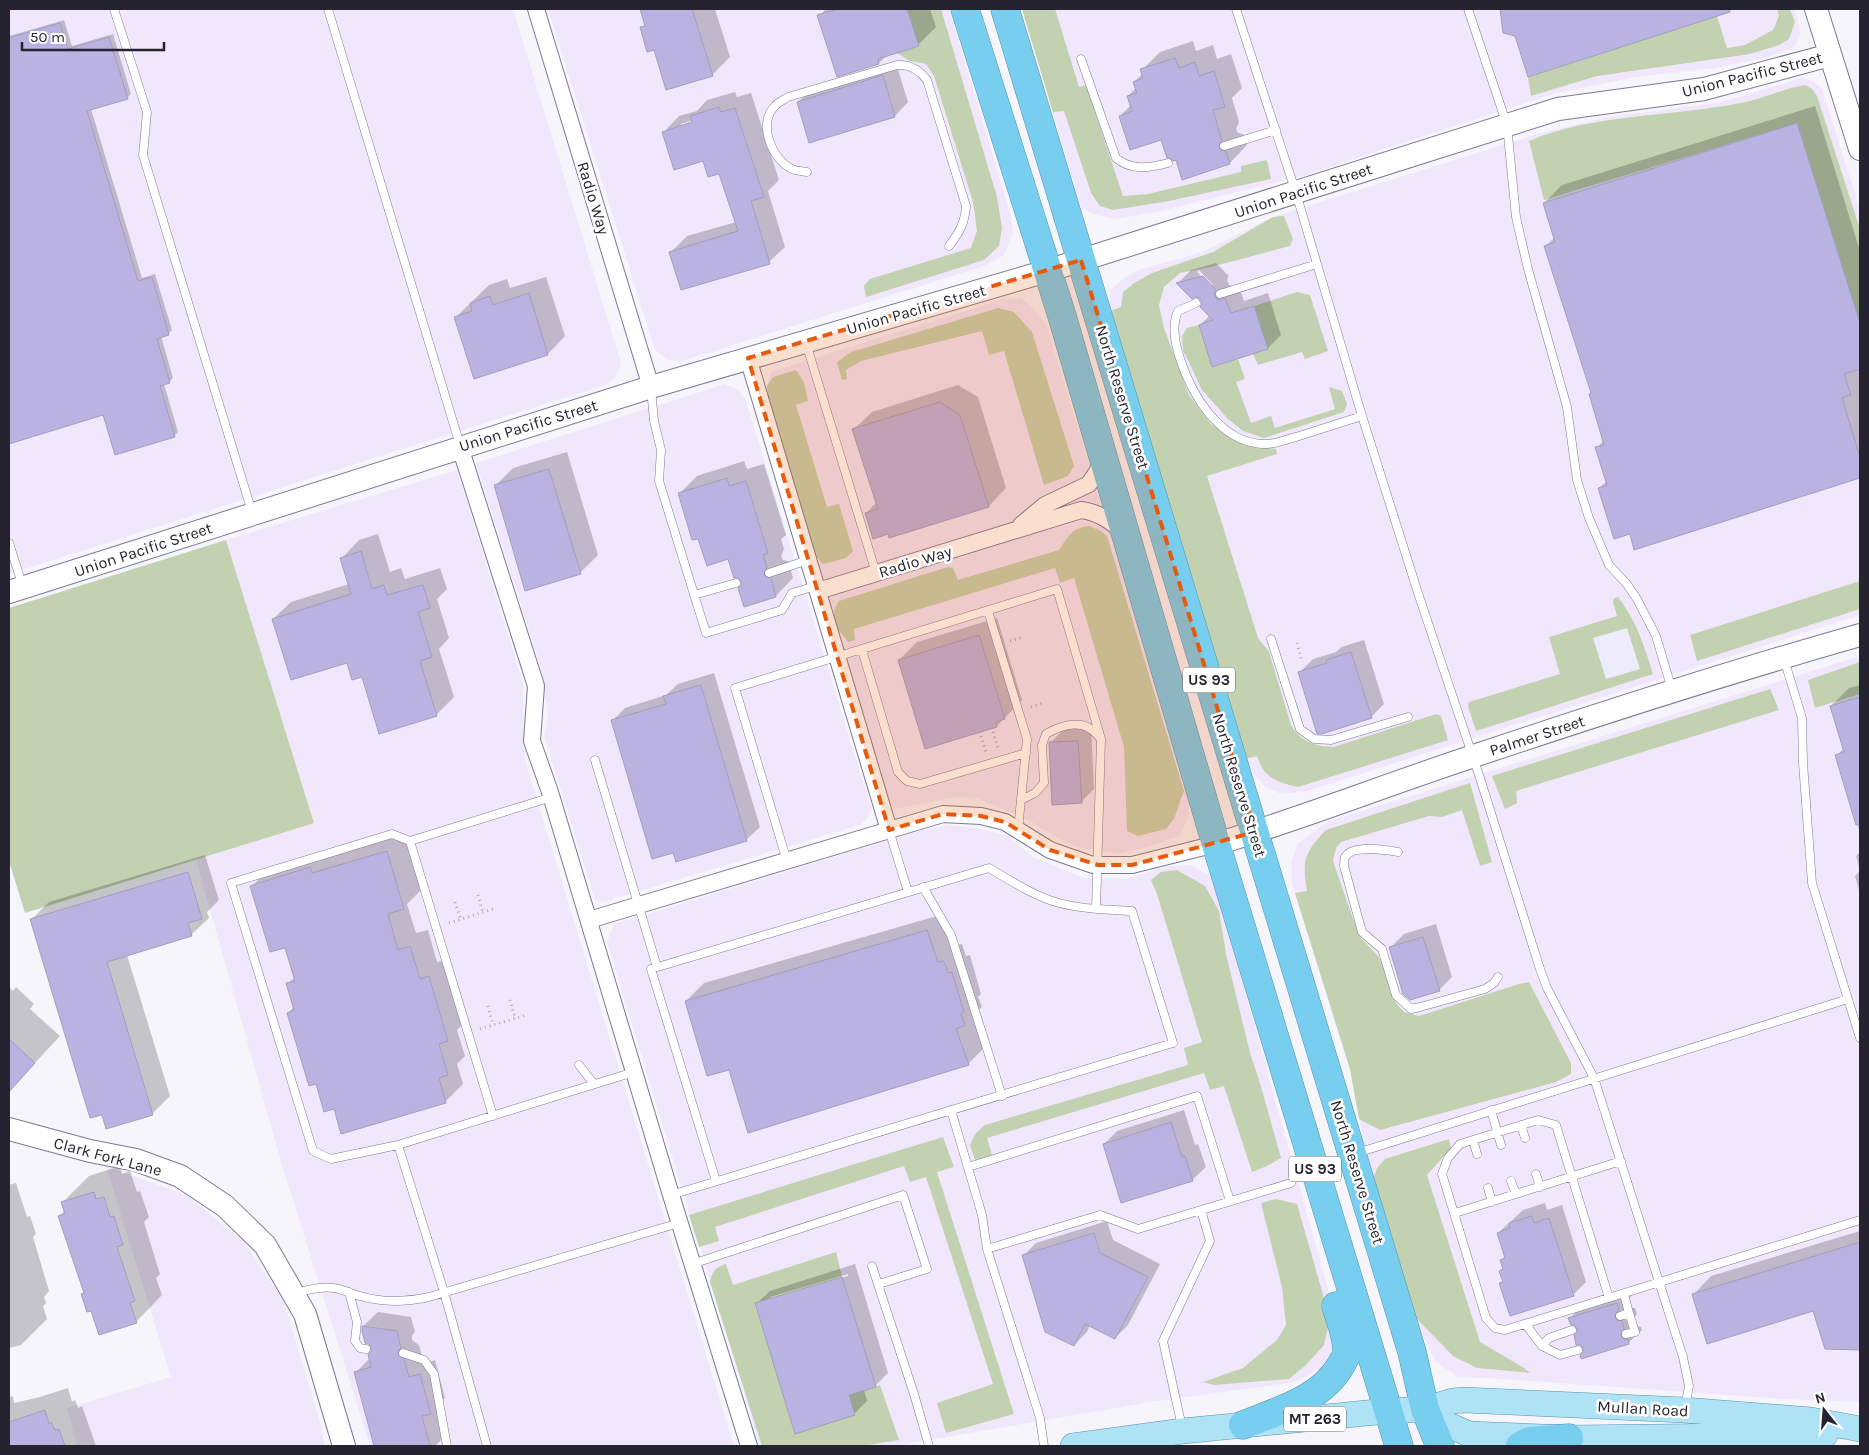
<svg xmlns="http://www.w3.org/2000/svg" width="1869" height="1455" font-family="Karla,sans-serif">
<style>
.commercial{fill:#f1e7fc}
.built{fill:#edebfc}
.green{fill:#c2d1af;fill-rule:evenodd}
.shadow{fill:#0003;fill-rule:evenodd}
.building{fill:#bab3e1;stroke:#a29ebd}
.lines{fill:none;stroke-linecap:round;stroke-linejoin:round}
.lane-casing{stroke:#7d7996;stroke-width:9}
.street-casing{stroke:#7d7996;stroke-width:18}
.secondary-casing{stroke:#7d7996;stroke-width:24}
.primary-casing{stroke:#5b92ab;stroke-width:26}
.highway-casing{stroke:#5b92ab;stroke-width:29}
.path{stroke:#acabb3;stroke-width:3;stroke-dasharray:1 4;stroke-linecap:butt}
.lane{stroke:#fff;stroke-width:8}
.street{stroke:#fff;stroke-width:16}
.secondary{stroke:#fff;stroke-width:22}
.primary{stroke:#aee2f5;stroke-width:25}
.highway{stroke:#78ceee;stroke-width:28}
.marked{fill:#e8590c;fill-opacity:0.2;stroke:#e8590c;stroke-width:4;stroke-dasharray:10 6;stroke-linejoin:round}
.labels{text-anchor:middle;stroke-width:5;stroke-linejoin:round;paint-order:stroke}
.shield{fill:#fff;stroke:#66656d;stroke-width:1}
.shield-label{font-size:15px;font-weight:bold;fill:#25232f}
.street-label{font-size:16px;fill:#25232f;stroke:#fff}
</style>
<rect width="100%" height="100%" fill="#f6f5fc"/>
<path class="commercial" d="M9 9H513L621 363 617 375 608 384 9 574Z
M548 9H949L1011 216 1013 233 1004 255 984 266 682 361 668 360 655 350Z
M1022 9H1795L1801 33 1794 47 1765 58 1715 68 1636 77 1553 94 1302 176 1161 211 1115 219 1092 214 1081 207Z
M1801 78 1813 81 1822 89 1860 210V615L1307 791 1281 794 1264 786 1249 767 1245 759 1110 307V290L1124 278 1139 270 1202 252 1273 217 1537 134 1608 117 1715 103 1739 97Z
M1021 298 1031 306 1046 324 1190 793 1188 820 1179 836 1151 846 1118 854 1081 848 1066 843 1027 819 976 798 956 797 894 809 887 800 871 741 832 620 769 405 767 386 771 372 1003 299Z
M725 384 738 390 745 398 871 808 868 818 860 825 603 902 595 900 544 736 548 714 541 668 476 463Z
M457 470 523 683 524 757 734 1446H370L282 1165 196 860 314 822 226 540Z
M1860 656V1402L1782 1399 1502 1379 1458 1377 1436 1362 1418 1326 1371 1175 1357 1108 1350 1069 1292 884 1291 863 1298 843 1327 822Z
M950 825 975 828 1009 836 1033 857 1084 878 1126 879 1168 866 1191 865 1209 875 1217 887 1229 934 1335 1314 1334 1351 1320 1369 1295 1382 1150 1402 895 1446H760L607 942 614 924 919 831Z
M106 1166 186 1195 244 1242 284 1302 319 1418 325 1446H77L67 1408 171 1377Z"/>
<path class="built" d="M1627 628 1640 669 1606 679 1593 638Z"/>
<path class="green" d="M907 9H941L997 197 1002 228 999 246 984 260 866 297 864 286 870 279 971 248 977 231 973 202 934 76 926 64 910 61 897 53 919 46Z
M1022 9H1055L1079 87 1086 85 1123 196 1148 194 1241 172V166L1267 160 1271 179 1169 201 1113 210 1100 206 1091 193 1064 111 1053 112Z
M1777 9H1790L1795 22 1789 39 1779 45 1750 54 1597 76 1531 96 1528 77 1717 16 1727 48 1745 45 1773 30 1779 16Z
M1805 85 1812 89 1817 96 1860 229V323L1797 123 1544 200 1529 141C1588 116 1654 117 1716 107 1730 105 1744 103 1757 99 1773 94 1788 88 1805 85Z
M1284 216 1293 239 1290 246 1211 267 1180 273 1164 287 1159 305 1164 328 1189 395 1211 424 1244 445 1276 449 1277 454 1207 476 1258 638 1269 652 1291 725C1302 743 1315 746 1334 747L1436 714 1441 716 1448 740 1298 787C1276 782 1264 778 1257 756L1245 759 1111 311 1121 307 1123 292 1134 283 1152 273 1213 252 1273 217Z
M1297 292 1310 295 1328 351 1305 359 1302 352 1258 365 1253 354 1268 349 1254 306Z
M998 308 1014 312 1032 332 1074 466 1068 476 1044 485 1004 351 989 355 982 331 861 361 846 370 847 379 842 380 837 362 851 352Z
M1199 325 1212 367 1238 359 1245 379 1236 382 1251 423 1271 416 1275 428 1335 409 1329 387 1342 391 1347 404 1344 412 1264 438 1243 431 1228 419 1202 390 1183 350 1182 336 1187 328Z
M796 370 804 382 808 401 796 405 827 507 839 504 853 551 846 558 823 564 811 550 769 405 767 386 773 377Z
M1089 526 1101 531 1107 536 1184 791 1174 819 1166 829 1138 836 1127 831 1124 747 1074 578 1060 583 1055 568 854 629 855 640 848 642C836 627 827 619 839 601L948 567 953 568 958 580 1059 550C1069 536 1070 529 1089 526Z
M226 540 314 823 25 913 9 861V608Z
M1860 581V609L1697 661 1690 635Z
M1618 597C1637 622 1644 645 1653 674L1476 731 1468 706 1469 702 1560 674 1549 637 1617 616 1613 602 1614 598ZM1627 628 1640 669 1606 679 1593 638Z
M1860 662V694L1815 708 1808 680Z
M1770 689 1779 710 1516 791 1517 803 1505 809 1492 776Z
M1470 783 1492 862 1480 866 1462 810 1442 817 1429 816 1341 842 1336 848 1333 861 1359 936 1378 956 1383 965 1396 1003 1404 1012 1419 1016 1519 984 1529 982 1571 1063V1074L1556 1082 1380 1130 1359 1119 1350 1069 1295 893 1307 891C1302 860 1304 853 1326 830Z
M1177 870 1205 886 1219 911 1226 954 1250 1053 1260 1083 1281 1158 1267 1166 1252 1172 1224 1086 1210 1090 1204 1073 987 1138 992 1155 975 1160 970 1145 975 1134 985 1125 1188 1065 1184 1048 1202 1042 1157 894 1151 880 1161 872Z
M943 1137 954 1167 937 1172 1014 1414 946 1433 937 1403 993 1384 926 1177 910 1182 904 1166 715 1227 719 1241 699 1247 689 1215Z
M1449 1139 1451 1148 1427 1175 1480 1342 1524 1368 1530 1373 1477 1368 1453 1356 1414 1316 1373 1180 1377 1168 1385 1159Z
M1276 1199 1297 1204 1330 1319 1324 1345 1306 1365 1289 1379 1214 1385 1203 1382 1243 1368 1277 1340 1286 1325 1282 1287 1261 1203Z
M836 1252 842 1277 755 1304 795 1433 854 1415 849 1395 880 1385 899 1440 862 1446H762L710 1282C712 1271 716 1267 726 1264L733 1285Z"/>
<path class="shadow" d="M642 9H715L730 57 712 75 654 49 641 28 646 23Z
M826 9H930L936 27 918 45 887 55 879 63 819 16Z
M1501 9H1723L1716 15 1516 35 1505 32Z
M64 20 72 46 113 34 131 94 127 98 91 109 142 278 155 274 172 330 168 334 161 336 173 378 169 382 164 384 178 432 174 436 104 413 9 442V36Z
M1193 41 1196 51 1213 45 1217 59 1231 54 1242 88 1232 98 1239 122 1236 129 1238 133 1243 134 1247 145 1230 163 1176 159 1162 139 1120 116 1131 105 1128 96 1136 88 1134 82 1143 73 1142 70 1160 52Z
M896 63 908 102 895 116 810 141 798 102 811 89Z
M735 92 737 97 751 93 779 180 768 191 785 247 769 262 671 252 687 236 736 222 720 172 704 159 664 132 679 116 697 111 707 100ZM697 119 698 121 681 127V124Z
M1815 106 1860 251V476L1635 548 1630 533 1599 488 1607 481 1597 448 1604 440 1592 393 1546 246 1554 238 1544 203 1562 185Z
M1216 263 1229 276 1227 279 1229 285 1239 287 1244 301 1268 293 1281 335 1268 348 1213 366 1200 325 1210 315 1201 298 1178 283 1191 270ZM1199 270 1213 285H1210L1197 272Z
M546 277 565 336 548 354 455 318 489 285 507 279 510 288Z
M958 385 978 397 1006 488 989 506 889 533 866 513 877 502 854 429 872 412Z
M567 452 598 555 580 573 495 486 513 468Z
M744 461 747 469 764 464 786 535 781 539 784 549 781 556 783 560 788 561 793 578 776 596 744 606 742 580 729 557 699 537 679 494 697 476Z
M378 534 390 572 401 568 405 579 440 568 447 589 437 599 449 638 439 649 454 697 436 715 362 676 348 661 273 619 291 602 349 584 342 558 359 540Z
M997 618 1022 700 997 726 899 660 917 642Z
M1364 640 1384 704 1371 717 1300 672 1313 659 1336 652 1341 647Z
M714 673 760 827 746 840 612 721 625 708 666 695 678 684Z
M1860 685V833L1837 755 1844 748 1831 706 1849 688Z
M1091 728 1094 789 1081 802 1050 743 1064 729Z
M405 834 421 890 407 904 416 933 428 930 437 962 446 960 465 1022 457 1030 465 1056 457 1064 463 1084 445 1102 334 1107 317 1083 288 1013 294 1007 287 984 295 977 286 946 252 886 269 868 329 856Z
M1860 852V870L1856 856Z
M205 855 219 900 207 912 209 918 191 935 127 955 170 1096 152 1114 31 920 49 902Z
M1860 871V894L1855 876Z
M944 914 955 945 962 944 966 956 970 955 981 994 978 997 982 1007 974 1014 986 1046 968 1064 729 1068 686 1001 704 983Z
M1436 924 1452 977 1439 990 1391 947 1404 934Z
M9 987 13 991 16 987 34 1004 30 1009 60 1036 9 1091Z
M1184 1110 1195 1145 1198 1144 1206 1167 1192 1180 1104 1144 1117 1131Z
M120 1166 122 1174 130 1171 137 1192 140 1191 149 1217 144 1222 160 1274 156 1278 162 1295 136 1322 92 1309 82 1294 85 1292 59 1216 65 1210 63 1202 89 1176Z
M16 1183 27 1217 30 1216 36 1234 33 1237 49 1291 44 1297 46 1303 43 1306 47 1319 21 1345 9 1348V1185Z
M1545 1203 1547 1210 1562 1205 1586 1282 1573 1295 1501 1283 1504 1280 1501 1271 1504 1268 1501 1260 1506 1256 1498 1233 1523 1210Z
M1107 1221 1113 1240 1160 1264 1128 1325 1115 1338 1090 1325 1087 1332 1074 1345 1023 1256 1036 1243Z
M1860 1231V1349L1826 1348 1814 1310 1694 1294 1711 1276Z
M855 1264 888 1373 875 1386 864 1390 867 1401 854 1414 756 1304 770 1291ZM848 1274V1276L770 1300V1297Z
M1630 1291 1631 1296 1628 1299 1630 1308H1635L1637 1314 1634 1318 1633 1322 1637 1326 1641 1327 1642 1330 1628 1343 1585 1352 1578 1333 1579 1328 1570 1318 1583 1305Z
M378 1312 411 1317 415 1332 412 1335V1340L419 1345 424 1364 435 1360 445 1398 437 1406 445 1436 435 1446H376L355 1373 370 1358 373 1347 363 1326Z
M68 1388 72 1402 75 1400 78 1408 82 1406 96 1446H9V1397L13 1396 14 1403 40 1397Z"/>
<path class="building" d="M640 9H692L713 76 666 90 654 50 647 52 640 27 645 26Z
M838 9H907L919 46 878 59 879 64 837 77 817 15Z
M1500 9H1730V12L1528 77 1515 36 1503 33Z
M60 23 68 49 109 37 128 99 87 111 138 281 152 277 169 335 157 339 170 383 160 386 175 437 115 455 103 415 9 444V38Z
M1175 58 1179 68 1195 62 1199 76 1214 71 1225 107 1213 110 1222 141 1220 143 1219 147 1221 150 1226 151 1230 164 1182 180 1176 160 1173 161 1170 158H1167L1161 140 1130 150 1119 116 1132 111 1127 96 1137 93 1133 82 1143 78 1140 69Z
M883 75 895 117 809 143 797 102Z
M719 107 721 112 735 108 764 197 751 201 770 264 681 290 669 252 738 231 719 174 708 177 703 161 674 170 662 132 692 122 690 116Z
M1797 123 1860 323V369L1844 374 1851 395 1842 398 1860 457V478L1634 550 1630 534 1614 539 1598 488 1607 485 1595 447 1604 445 1589 394 1591 393 1544 246 1555 242 1543 203Z
M1203 276 1216 290 1214 293 1216 298 1219 300 1225 298 1226 301 1231 313 1254 306 1268 349 1212 367 1199 325 1213 320 1200 307 1202 303 1200 299 1196 297 1192 299 1176 283Z
M529 293 548 355 474 379 454 317 472 311 470 303 490 296 493 305Z
M940 402 960 415 989 507 889 538 888 534 873 539 865 513 878 509 852 429Z
M549 469 581 574 525 591 494 485Z
M727 478 729 486 746 481 768 553 763 555 767 568 765 570 764 574 766 577 771 578 776 597 744 607 738 588 741 585V581L738 578H734L728 559 707 566 698 539 692 540 678 493Z
M361 551 372 589 384 585 387 595 423 585 430 608 418 612 432 657 420 661 437 716 379 734 362 677 352 680 347 663 291 680 272 619 351 594 340 558Z
M979 635 1005 719 996 722 997 727 925 749 898 660Z
M1351 652 1372 718 1322 734H1317L1298 672 1327 663 1326 660Z
M701 685 747 841 676 862 673 853 652 859 611 720 666 704 663 696Z
M1860 697V824L1856 825 1835 755 1844 752 1830 706Z
M1078 741 1082 803 1052 805 1049 742Z
M387 851 404 909 388 914 398 950 410 946 420 979 429 976 448 1041 439 1044 448 1075 439 1078 446 1103 341 1134 334 1109 324 1112 316 1084 309 1086 287 1013 294 1010 286 983 295 981 285 948 270 952 250 886 310 867 312 873Z
M188 872 202 919 188 923 192 936 107 962 153 1115 106 1129 102 1115 90 1118 30 919Z
M927 930 938 962 944 961 948 973 952 972 964 1012 961 1014 965 1025 956 1029 969 1065 748 1133 729 1070 707 1076 685 1001Z
M1423 937 1440 991 1410 1000 1403 994 1389 947Z
M9 1039 35 1063 9 1092Z
M1171 1122 1182 1157 1185 1156 1193 1181 1121 1203 1103 1144Z
M94 1192 96 1199 104 1197 110 1217 114 1216 123 1245 117 1247 135 1301 130 1303 137 1323 99 1335 91 1311 87 1312 81 1294 84 1293 58 1216 65 1214 61 1202Z
M1532 1216 1534 1223 1549 1218 1574 1296 1510 1316 1499 1283 1503 1282 1499 1271 1503 1269 1500 1260 1505 1258 1497 1233 1510 1228 1509 1223Z
M1094 1233 1100 1253 1148 1277 1115 1339 1085 1324 1074 1346 1045 1332 1022 1255Z
M1860 1242V1350L1825 1349 1813 1311 1707 1344 1692 1294Z
M842 1277 876 1387 849 1395 855 1415 795 1434 755 1303Z
M1617 1303 1619 1310 1616 1313 1615 1317 1617 1320 1622 1321 1624 1329 1621 1332V1336L1624 1339H1628L1629 1344 1581 1359 1580 1355 1583 1352V1348L1580 1345H1576L1574 1335 1577 1333V1329L1575 1325H1571L1568 1318Z
M362 1326 397 1331 401 1348 398 1351V1355L404 1359 409 1377 420 1374 431 1414 422 1416 430 1446H374L354 1372 371 1367 368 1354 371 1352V1348L369 1344 365 1343 362 1331Z
M45 1410 49 1424 51 1422 55 1430 59 1429 65 1446H9V1422Z"/>
<g class="lines">
<g class="lane-casing">
<path id="lane" d="M114 9 147 112 143 155 252 512
M328 9 460 445
M1236 9 1296 193 1362 416 1418 593 1480 778 1540 969 1547 988 1594 1078 1683 1357 1689 1386 1685 1407
M1468 9 1507 125 1516 217 1528 269 1567 407 1577 480 1589 518 1609 565 1626 583 1637 599 1656 636 1672 690
M1081 59 1116 158C1131 171 1150 168 1168 163
M1224 146 1276 130
M807 172C802 171 796 171 792 169 772 160 757 123 775 106 778 102 784 100 788 97L897 65C910 64 919 69 927 80L966 206C965 223 959 233 949 246
M1220 294 1317 264
M1196 303 1178 311C1169 331 1179 358 1187 377 1201 409 1228 445 1267 444 1276 444 1287 439 1296 437 1318 430 1340 423 1362 416
M806 343 876 573
M651 389 654 421 661 450 659 481 706 633 782 610 792 593 816 586
M9 543 23 587
M769 573 808 560
M694 595 736 583
M988 611 1027 739 1018 830
M1271 639 1300 729 1314 739 1331 740 1408 717
M862 650 898 772 907 781 920 784 1026 753
M1784 659 1802 718 1803 763 1812 883 1860 1038
M595 760 657 967
M1021 800 1035 793 1044 783 1042 745 1046 734C1063 724 1085 718 1098 736
M889 830 908 892
M1398 852C1386 850 1353 844 1345 857 1344 860 1344 863 1344 866L1362 932 1382 949 1396 995 1411 1009 1420 1007 1485 989 1494 983 1498 977
M787 861 735 688 1057 589 1101 739 1096 909
M923 887 951 935 1002 1096
M579 1065 594 1084
M951 1110 982 1215 987 1249 1040 1418 1044 1446
M1491 1110 1501 1145
M493 1116 410 841 552 797
M1521 1125 1525 1138
M1473 1140 1477 1154
M398 1145 331 1159 313 1151 231 883 392 834 410 841
M1357 1153 1848 999
M968 1167 1197 1096 1230 1201
M1536 1174 1540 1187
M1511 1181 1516 1194
M1488 1188 1492 1202
M671 1195 1173 1043 1132 911C1108 910 1082 909 1059 903 1034 896 1011 881 989 868L651 969 716 1181
M1455 1213 1621 1161
M987 1249 1100 1215 1138 1229 1291 1183
M692 1264 903 1195 927 1269 879 1284
M872 1266 914 1394 929 1446
M349 1292 357 1322 355 1341 360 1348 366 1349
M295 1293C308 1290 321 1286 334 1288 343 1289 351 1294 360 1296 383 1303 406 1302 429 1297L679 1223
M1609 1298 1556 1125 1538 1120 1460 1144 1448 1158 1442 1174 1486 1318 1495 1328 1505 1330 1860 1220
M1620 1316 1629 1313 1624 1294
M1526 1325 1542 1346 1549 1338 1572 1330
M1626 1334 1635 1332 1629 1313
M1542 1346 1560 1355 1578 1350
M403 1353 424 1360 434 1374 447 1446
M1182 1427 1163 1341 1210 1241 1201 1210
M487 1446 444 1292 398 1145 634 1072"/>
</g>
<g class="street-casing">
<path id="street" d="M536 9 651 387
M748 358 889 830
M460 447 536 686 532 741 550 792 671 1195 749 1446
M1021 525 1045 505 1089 484 1098 470 1101 456
M818 591 1081 510C1098 512 1110 521 1124 532
M589 920 943 814 981 816 1005 822 1050 850 1093 865H1132L1216 844"/>
</g>
<g class="secondary-casing">
<path id="secondary" d="M1816 9 1860 149
M9 592 651 387 1047 271 1558 109 1704 89 1830 55
M1216 844C1303 818 1388 784 1474 756 1602 713 1730 672 1860 635
M9 1129 90 1151 136 1160 180 1176 225 1206 265 1245 305 1314 344 1446"/>
</g>
<g class="primary-casing">
<path id="primary" d="M1425 1409 1446 1424 1469 1434 1569 1438 1825 1435
M1073 1446 1183 1431 1387 1411 1425 1409 1453 1401 1464 1400 1684 1410 1811 1420 1860 1429"/>
</g>
<g class="highway-casing">
<path id="highway" d="M965 9 1062 316 1216 844 1399 1446
M1005 9 1412 1352 1425 1409 1440 1446
M1243 1425C1277 1411 1321 1400 1341 1365 1343 1361 1347 1356 1347 1351 1347 1336 1340 1320 1336 1306
M1520 1446 1530 1441 1569 1438"/>
</g>
<path class="path" d="M1010 641 1023 637
M1297 643 1302 662
M1031 707 1043 703
M993 732 998 748
M981 736 986 752
M478 895 483 913
M455 902 461 920
M449 923 493 909
M510 1000 515 1018
M488 1006 493 1025
M480 1029 526 1015"/>
<use href="#lane" class="lane"/>
<use href="#street" class="street"/>
<use href="#secondary" class="secondary"/>
<use href="#primary" class="primary"/>
<use href="#highway" class="highway"/>
</g>
<path class="marked" d="M1081 260 1255 832 1132 865H1098L1050 850 1005 822 981 816 943 814 889 830 748 358Z"/>
<g class="labels">
<g class="shield">
<rect x="1183" y="667.5" width="52" height="25" rx="4"/>
<rect x="1289" y="1156.5" width="52" height="25" rx="4"/>
<rect x="1284" y="1406.5" width="62" height="25" rx="4"/>
</g>
<g class="shield-label">
<text x="1209" y="685">US 93</text>
<text x="1315" y="1174">US 93</text>
<text x="1315" y="1424">MT 263</text>
</g>
<g class="street-label">
<text transform="translate(1752 74) rotate(-14)" y="6">Union Pacific Street</text>
<text transform="translate(1303 190) rotate(-18)" y="6">Union Pacific Street</text>
<text transform="translate(594 198) rotate(73)" y="6">Radio Way</text>
<text transform="translate(916 309) rotate(-16)" y="6">Union Pacific Street</text>
<text transform="translate(1123 397) rotate(73)" y="6">North Reserve Street</text>
<text transform="translate(528 425) rotate(-17)" y="6">Union Pacific Street</text>
<text transform="translate(143 549) rotate(-18)" y="6">Union Pacific Street</text>
<text transform="translate(915 561) rotate(-17)" y="6">Radio Way</text>
<text transform="translate(1537 735) rotate(-18)" y="6">Palmer Street</text>
<text transform="translate(1240 785) rotate(73)" y="6">North Reserve Street</text>
<text transform="translate(108 1156) rotate(15)" y="6">Clark Fork Lane</text>
<text transform="translate(1358 1172) rotate(73)" y="6">North Reserve Street</text>
<text transform="translate(1643 1408) rotate(3)" y="6">Mullan Road</text>
</g>
</g>
<rect width="1869" height="1455" fill="none" stroke="#25232f" stroke-width="20"/>
<g transform="translate(1824 1410) rotate(343)" stroke="#ffffff" stroke-width="4" paint-order="stroke">
<path d="M0-4L9 19L0 12L-9 19Z" fill="#25232f"/>
<text y="-8" font-size="14" font-weight="bold" text-anchor="middle" fill="#25232f">N</text>
</g>
<path d="M22 42v8h142v-8" fill="none" stroke="#25232f" stroke-width="2.5"/>
<text x="30" y="42" font-size="15" fill="#25232f" stroke="#ffffff" stroke-width="4" paint-order="stroke">50 m</text>
</svg>
